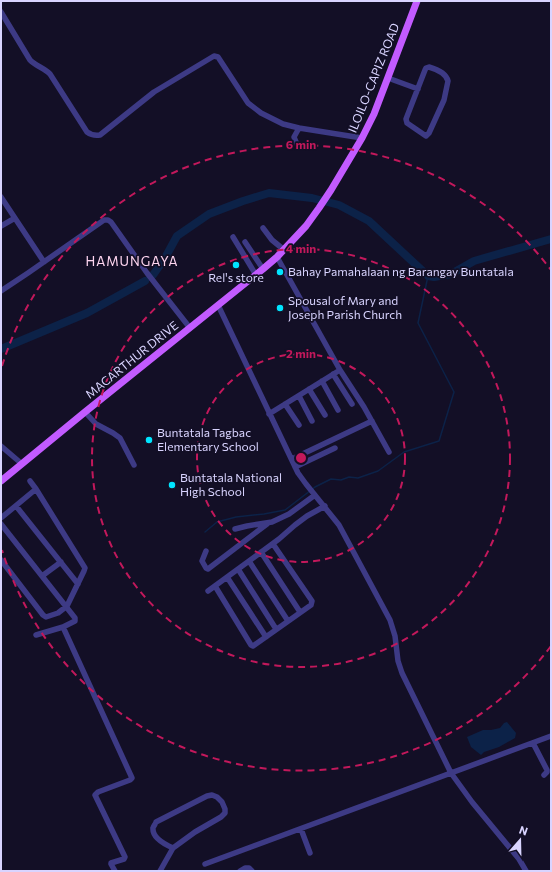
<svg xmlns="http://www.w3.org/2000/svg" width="552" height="872" font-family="Commissioner,sans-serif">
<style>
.water{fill:#0c2248}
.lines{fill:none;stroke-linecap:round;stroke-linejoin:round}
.stream{stroke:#0c2248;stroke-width:1.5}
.river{stroke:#0c2248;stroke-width:8}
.minor{stroke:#3d3a85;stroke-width:5.5}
.major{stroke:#c25bff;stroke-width:7}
.ring{fill:none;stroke:#c2185b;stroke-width:2;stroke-dasharray:7 5}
.poi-dot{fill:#00e5ff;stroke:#130f26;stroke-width:1.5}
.labels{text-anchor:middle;stroke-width:3.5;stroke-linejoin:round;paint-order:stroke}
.street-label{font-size:12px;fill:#d9d4ff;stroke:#130f26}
.poi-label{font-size:12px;fill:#d9d4ff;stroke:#130f26;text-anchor:start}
.neighbourhood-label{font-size:13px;letter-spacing:1px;fill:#ffd6f0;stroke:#130f26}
.centre{fill:#c2185b;stroke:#130f26;stroke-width:2}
.ring-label{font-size:12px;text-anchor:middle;font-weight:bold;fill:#c2185b;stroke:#130f26;stroke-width:3.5;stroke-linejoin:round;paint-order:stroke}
</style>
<rect width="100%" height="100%" fill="#130f26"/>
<path class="water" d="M507 722 516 733 515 738 499 747 484 752 481 755 471 747 467 737 483 730H491L500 728 504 723Z"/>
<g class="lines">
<path class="stream" d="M205 532 217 522 236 517 264 514 285 510 315 487 331 479 341 480 349 477 358 478 378 471 404 452 439 441 454 392 418 323 428 276"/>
<path class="river" d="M153 275 165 258 177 236 209 214 243 201 269 193 312 198 339 205 369 221 428 276 434 277 451 274 474 261 551 239
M1 349 87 313 145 281"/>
<path class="minor" d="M1 12 30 60C36 66 44 68 50 74L87 132C91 135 94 136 100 135L154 92 214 56 218 57 248 103 261 113 283 124 299 128 362 138
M429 67C436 69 446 73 448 81L444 100 429 133 426 136 407 123 406 119 425 70 426 68Z
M388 78 418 89
M299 128 294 137 296 142 300 147
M1 197 44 262
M1 226 15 218
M263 228 272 240 283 249
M233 237 256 275
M245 242 263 269
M277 257 340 370 364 407 389 452
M1 291 28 273 104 220H108L111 222 147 273 190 328
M218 305 298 473 306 484 339 525 390 620 395 636 398 661 402 673 451 773 472 802 519 859 526 871
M333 374 352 404
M322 381 338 410
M309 389 325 415
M299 396 312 421
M285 404 299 425
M85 412 96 424 113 433 120 438 134 465
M269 414 340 370
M1 446 22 464
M292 459 372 421
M295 467 335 448
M16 506 78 584
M1 518 36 489
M1 524 75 618V621L63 627 132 778 130 780 98 792 95 795 125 857 124 859 111 863V864L115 871
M235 529 247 526 272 522 289 514 315 495
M206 551 202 561 206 568 208 569 267 524
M261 552 300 612
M1 560 43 615 46 617 58 613 67 606 84 571 85 568 36 489 30 481
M249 561 288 621
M238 569 276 629
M42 576 61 562
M227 577 266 637
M215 586 251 645 253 646 311 605 312 601 273 544
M208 591 279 539 295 525 307 516 325 506
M36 635 63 627
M533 743 547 770V772L544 775
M301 829 310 853
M205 864 551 736
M160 871 173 848 195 832 221 817 225 813V809L222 802 217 797 212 795 207 796 156 822C156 823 153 827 153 828 152 838 166 845 173 848
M240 871 245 868H249L252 871"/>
<path class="major" d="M1 481 85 412 263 269 277 257 306 226 319 208 331 190 362 138 374 114 417 1"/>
</g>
<g class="ring">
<circle cx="301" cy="458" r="104"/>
<circle cx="301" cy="458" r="209"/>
<path d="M551 646A313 313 0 0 1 2 550M2 366A313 313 0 0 1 551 270"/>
</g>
<g class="poi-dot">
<circle cx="236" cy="265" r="4"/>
<circle cx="280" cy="272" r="4"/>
<circle cx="280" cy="308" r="4"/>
<circle cx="149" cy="440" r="4"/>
<circle cx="172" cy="485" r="4"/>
</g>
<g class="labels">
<g class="street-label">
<text transform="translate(374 78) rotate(-68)" y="4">ILOILO-CAPIZ ROAD</text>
<text transform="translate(132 360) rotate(-39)" y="4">MACARTHUR DRIVE</text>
</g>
<g class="poi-label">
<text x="288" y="276">Bahay Pamahalaan ng Barangay Buntatala</text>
<text x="236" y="282" text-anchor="middle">Rel's store</text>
<text x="288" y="305">Spousal of Mary and<tspan x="288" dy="14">Joseph Parish Church</tspan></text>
<text x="157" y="437">Buntatala Tagbac<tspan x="157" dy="14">Elementary School</tspan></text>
<text x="180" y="482">Buntatala National<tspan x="180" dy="14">High School</tspan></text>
</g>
<g class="neighbourhood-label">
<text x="132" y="266">HAMUNGAYA</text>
</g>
</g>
<circle cx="301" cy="458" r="6" class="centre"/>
<g class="ring-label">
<text x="301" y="149">6 min</text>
<text x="301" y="253">4 min</text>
<text x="301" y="358">2 min</text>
</g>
<rect width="552" height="872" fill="none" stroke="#d9d4ff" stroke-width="4"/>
<g transform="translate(520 840) rotate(20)" stroke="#130f26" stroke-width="3" paint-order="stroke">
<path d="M0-3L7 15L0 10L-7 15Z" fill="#d9d4ff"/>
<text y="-6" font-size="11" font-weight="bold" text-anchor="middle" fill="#d9d4ff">N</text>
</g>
</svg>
